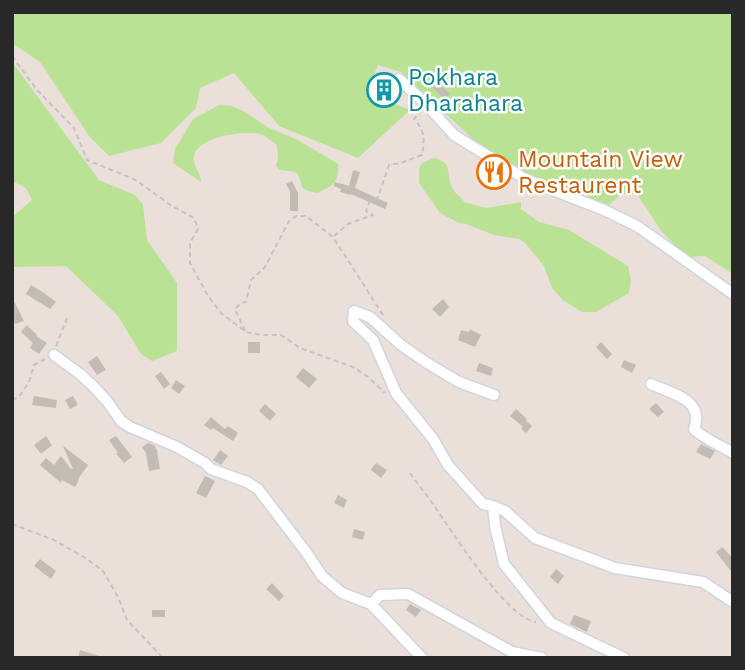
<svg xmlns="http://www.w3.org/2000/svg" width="745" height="670" font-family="'Work Sans',sans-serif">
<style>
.green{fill:#bae294}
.building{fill:#c2bcb5}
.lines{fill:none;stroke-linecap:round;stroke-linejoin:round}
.minor-casing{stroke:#ced4e1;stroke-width:13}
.path{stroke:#c3c3c3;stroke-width:2;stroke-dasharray:5 3.5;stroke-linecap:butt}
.minor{stroke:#fff;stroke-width:10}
.labels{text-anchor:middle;stroke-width:5;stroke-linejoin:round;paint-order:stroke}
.culture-label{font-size:23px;fill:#0d838f;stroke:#fff;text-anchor:start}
.food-label{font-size:23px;fill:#c56008;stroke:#fff;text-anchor:start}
</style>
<rect width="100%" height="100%" fill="#eae0d9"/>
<path class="green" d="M12 12H733V274L705 256 687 257 662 232 637 194H621L607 207 532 176 487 152 401 72 378 65 366 93 410 110 358 158 279 126 234 73 200 88 196 108 161 143 109 156 89 136 40 62 12 43Z
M12 62 99 180 135 195 143 205 147 240 177 283V351L152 361 141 354 118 316 66 266 12 267V217L32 200 26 188 12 181Z
M219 105 232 106 245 112 269 128 296 139 338 164C339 184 334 184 318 193 295 189 306 187 296 172L280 170 276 166 278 159 277 145C272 142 268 138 263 135 249 129 197 136 194 156 192 165 201 173 201 182L173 163 175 149 193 119Z
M434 158C455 162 445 178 453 189 456 195 461 196 464 202L486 208 521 202V209L539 222 569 230 628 266 631 280 629 293 596 312H582L563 300 552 288 544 266 525 243 519 239 494 235 466 224 459 223 440 213 419 183V169L422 163Z"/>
<path class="building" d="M437 82 450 94 444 99 433 88Z
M485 163 508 177 505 183 481 169Z
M353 170 360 172 355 188 388 203 385 209 351 194V195L340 192 341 189 334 186 335 182 349 186Z
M292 181 298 193V211H290V191L286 184Z
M31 285 44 293 56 302 50 309 26 294Z
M12 297 24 321 15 324 12 317Z
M443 299 449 307 440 317 432 309Z
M27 325 37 335 36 336 47 343 39 354 30 348 33 343 21 332Z
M470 329 481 335 475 347 458 340 461 330 469 332Z
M248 342H260V353H248Z
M601 342 612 354 607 359 596 347Z
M97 356 106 370 97 375 88 362Z
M624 360 636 365 632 373 621 367Z
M479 363 493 368 491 376 476 371Z
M303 368 317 379 309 388 296 377Z
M161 372 170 384 164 389 155 376Z
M176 380 185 386 179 394 171 388Z
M34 396 57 400 56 408 32 405Z
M73 396 78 405 70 409 65 400Z
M656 403 664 412 658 417 649 409Z
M265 404 276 414 270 421 259 411Z
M516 409 527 419 526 421 532 426 526 433 521 429 523 427 510 416Z
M211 417 225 429 228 426 238 433 233 441 213 428 211 430 204 425Z
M46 436 52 445 41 454 34 445Z
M116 436 132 457 124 463 116 454 118 453 109 440Z
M148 443 154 445 157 450 160 469 149 471 146 453 142 447Z
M701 444 715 451 710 459 696 452Z
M63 446 88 465 78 479 79 480 75 487 62 480 61 483 40 465 46 458 54 465 61 456 71 469H73Z
M220 450 228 456 221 465 213 460Z
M376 463 387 470 381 478 371 470Z
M205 476 215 481 206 498 196 493Z
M338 495 347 500 344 508 334 503Z
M354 529 365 532 363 540 352 537Z
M722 547 733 558V574L716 552Z
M40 559 56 571 51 579 34 566Z
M556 569 564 576 558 584 550 577Z
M272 583 284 596 279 601 266 589Z
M410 604 421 610 416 617 406 610Z
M152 610H165V617H152Z
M574 615 591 621 587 632 570 624Z
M80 650 99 656V658H78Z"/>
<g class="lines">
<g class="minor-casing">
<path id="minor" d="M399 79 427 105 454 135 525 179 604 210 637 226 733 294
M54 355 80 374 93 386 107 401 121 421 130 427 177 447 205 463 211 469 247 482 258 489 306 552 322 576 342 593 371 604
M651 384C672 394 705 399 694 429 701 437 723 447 733 453
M493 506 483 504 448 465 433 439 396 393 373 340 353 321 354 311 370 317 401 345 427 363 459 382 494 395
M422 658 371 604 380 595 408 594 512 652 542 658
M624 658 551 623 504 564 495 526 493 506 505 511 535 538 615 568 703 582 733 602"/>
</g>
<path class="path" d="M12 56 37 90 74 128 87 160 134 179 172 206 194 218 198 229 190 243V263L208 296 222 314 246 332 262 335H281L300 348 353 367 368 377 385 393
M334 236 348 224 373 215 366 211 369 203 378 197 389 165 401 163 422 155C425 140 425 130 414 119L420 112
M245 331 235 309 241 303 246 302 251 280 265 267 289 221 296 216H306L333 237 383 315
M56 346 67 318
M12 399 18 398 29 382 34 365 45 359
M410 473C417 483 425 493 433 504 451 530 506 618 536 622
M12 524 54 540 87 559 103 571 118 597 127 620 163 658"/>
<use href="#minor" class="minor"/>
</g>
<defs>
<g id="building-ring" transform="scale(1.75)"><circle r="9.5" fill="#fff" stroke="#0f9aa8" stroke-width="1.5"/><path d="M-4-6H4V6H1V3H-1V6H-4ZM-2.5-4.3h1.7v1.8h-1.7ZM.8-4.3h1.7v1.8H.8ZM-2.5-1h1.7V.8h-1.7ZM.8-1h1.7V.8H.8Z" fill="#0f9aa8"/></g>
<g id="restaurant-ring" transform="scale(1.75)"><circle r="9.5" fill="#fff" stroke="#e8710a" stroke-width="1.5"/><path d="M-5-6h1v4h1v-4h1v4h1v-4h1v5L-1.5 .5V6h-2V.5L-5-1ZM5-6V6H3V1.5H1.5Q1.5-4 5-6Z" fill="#e8710a"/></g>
</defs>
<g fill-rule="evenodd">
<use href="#building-ring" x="384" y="90"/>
<use href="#restaurant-ring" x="494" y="172"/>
</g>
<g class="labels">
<g class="culture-label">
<text x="408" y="85">Pokhara<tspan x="408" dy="26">Dharahara</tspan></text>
</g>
<g class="food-label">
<text x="518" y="167">Mountain View<tspan x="518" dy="26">Restaurent</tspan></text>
</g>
</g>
<rect width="745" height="670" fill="none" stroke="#282828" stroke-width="28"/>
</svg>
